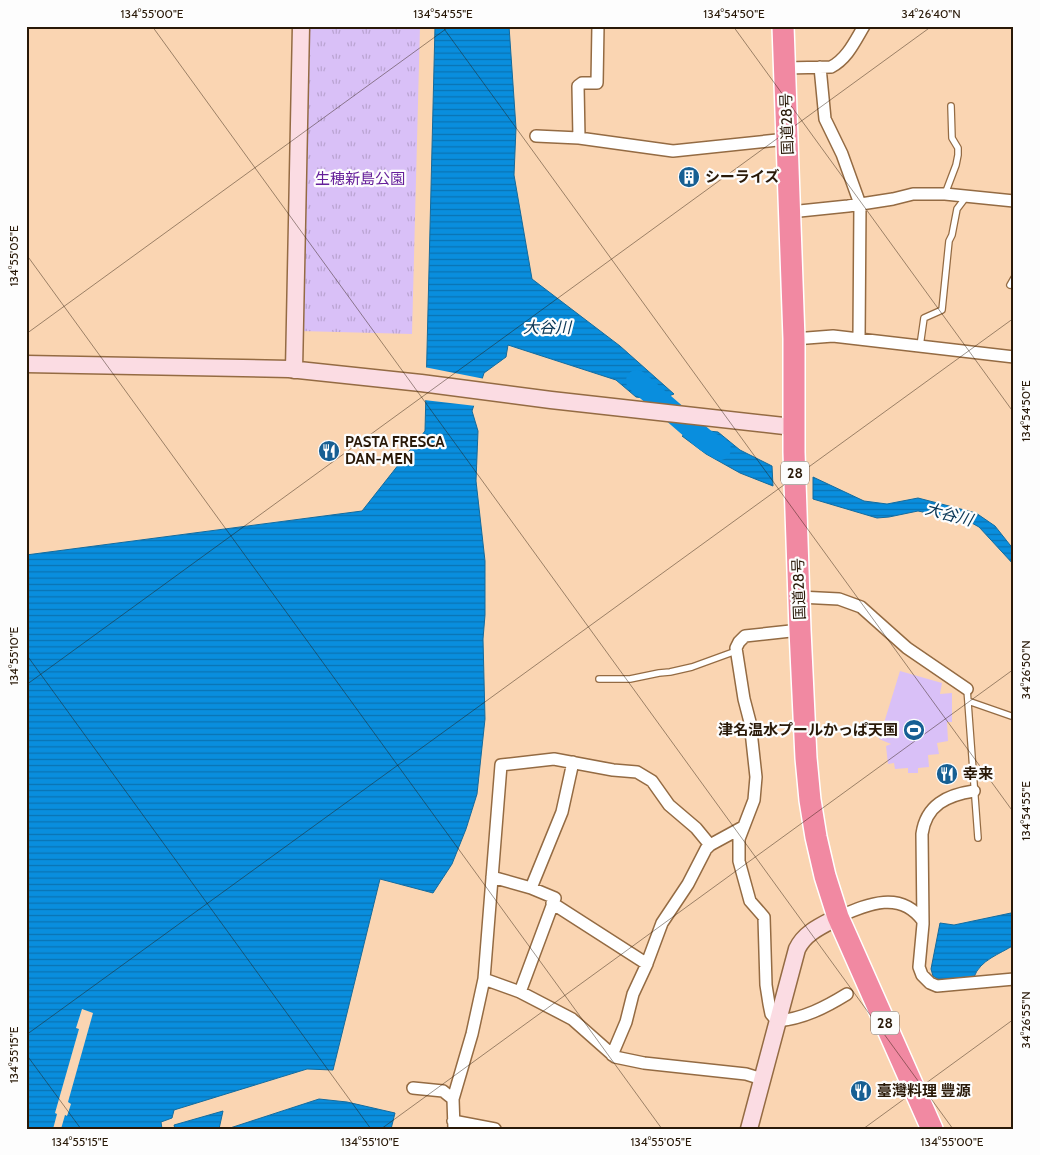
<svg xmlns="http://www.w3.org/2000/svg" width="1040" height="1155" font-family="Cabin,'Noto Sans JP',sans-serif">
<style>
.grass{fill:#d9c0f7}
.park{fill:url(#park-tufts)}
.water{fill:url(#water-rules);stroke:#136b9e}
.pier{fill:#fad5b2}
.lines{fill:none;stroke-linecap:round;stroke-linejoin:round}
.stream{stroke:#136b9e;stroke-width:4}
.river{stroke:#098ede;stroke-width:22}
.lane-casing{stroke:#946b43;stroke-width:8}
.street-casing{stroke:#946b43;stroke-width:14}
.secondary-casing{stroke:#946b43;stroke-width:19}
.highway-casing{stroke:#fff;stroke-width:24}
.lane{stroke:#fff;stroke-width:5.5}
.street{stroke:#fff;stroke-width:11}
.secondary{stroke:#fbdce3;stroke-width:16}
.highway{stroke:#f189a2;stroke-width:21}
.ticks{fill:none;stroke:#291908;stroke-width:1;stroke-opacity:0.45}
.labels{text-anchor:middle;stroke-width:4.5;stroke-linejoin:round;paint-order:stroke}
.shield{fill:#fdfdfd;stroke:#695d52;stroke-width:1}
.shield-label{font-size:14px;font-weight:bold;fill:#291908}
.street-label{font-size:15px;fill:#291908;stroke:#fdfdfd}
.poi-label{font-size:15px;font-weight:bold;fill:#291908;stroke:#fdfdfd;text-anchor:start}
.park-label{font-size:15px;fill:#651f9a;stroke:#fdfdfd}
.water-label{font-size:16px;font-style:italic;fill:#063454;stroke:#fdfdfd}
.neatline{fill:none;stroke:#291908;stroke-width:2}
.ticks-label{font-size:12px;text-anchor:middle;fill:#291908}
</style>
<defs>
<pattern id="park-tufts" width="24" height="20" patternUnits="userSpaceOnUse" patternTransform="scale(1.25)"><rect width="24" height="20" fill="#d9c0f7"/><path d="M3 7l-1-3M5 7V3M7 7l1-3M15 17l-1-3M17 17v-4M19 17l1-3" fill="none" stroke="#baa4d2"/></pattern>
<pattern id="water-rules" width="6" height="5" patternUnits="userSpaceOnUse" patternTransform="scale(1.25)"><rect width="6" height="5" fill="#098ede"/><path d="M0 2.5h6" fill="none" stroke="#0a73b2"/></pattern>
</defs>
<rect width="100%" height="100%" fill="#fad5b2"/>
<path class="grass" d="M900 671 942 683 940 694 952 693V722H947L948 741 937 743 939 754 928 755 929 767 918 768V773H908V768L895 769 894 763 888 764 886 746 891 744 879 739Z"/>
<path class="park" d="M308 26H420L412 334 300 331Z"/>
<path class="water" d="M435 26H509L516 128 514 175 532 279 620 346 674 394 658 400 636 397 616 380 508 345 506 357 484 373 472 411 478 431 476 481 485 561V615L483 639 485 719 477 794 466 829 452 864 433 893 380 879 333 1070 307 1069 174 1110 172 1118 161 1122 162 1129H26V555L362 511 425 431Z
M700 430 718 432 740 450 772 466 773 486 740 473 706 454 682 436Z
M813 477 864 501 887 504 918 498 976 513 995 526 1014 550V565L979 527 970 522 918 511 889 517 877 518 813 499Z
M1011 913H1014V945C1000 954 980 960 974 977L939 980 933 976 931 969 940 923 954 925Z
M319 1099 347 1102 395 1113 391 1129H227Z
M223 1111 219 1129H175L174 1125Z"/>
<path class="pier" d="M424 367 485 379 476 406 424 400Z
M82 1009 93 1013 68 1102 71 1104 67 1116 65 1115 61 1129H53L57 1114 55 1113 79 1029 76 1028Z"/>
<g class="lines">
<path class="stream" d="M1013 1129 1014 1125"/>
<path class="river" d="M637 381 705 440 720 449"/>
<g class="lane-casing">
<path id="lane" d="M945 194 956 165 958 155V148L952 138 951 106
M1010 285 1014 278
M920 346 924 318 942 310 949 241 952 235 957 209 966 197
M599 679H630L659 673 670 672 692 667 736 651
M967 689 978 838
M968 701 1014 717"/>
</g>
<g class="street-casing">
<path id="street" d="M598 26 597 83H582L578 86 579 138 673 151 787 139
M820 67 825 119 842 154 860 204 859 339
M785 68 831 67C847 59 855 41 864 26
M536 136 579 138
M790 212 848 206 893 199 913 194H945L1014 201
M794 339 833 336 1014 357
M799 597 839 599 861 607 907 648 967 689
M800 630 745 636 739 642 736 648 744 699 750 722 756 777 754 800 739 839V861L750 901 764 917 766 985 769 1004 771 1014 777 1021C803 1019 826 1007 847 994
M974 791C947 795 926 805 922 834L923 924 919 967 922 975 930 983 937 986 1014 979
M492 877 531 888 555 898 520 992
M531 888 562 812 573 762
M552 903 647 964
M838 917C866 905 900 889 923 921
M484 979 520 992 572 1019 615 1057 644 1063 746 1074 762 1079
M612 1055 626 1022 633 994 646 966 662 923 688 884 706 849 710 845 743 827
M413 1088 443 1091 453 1099 454 1129
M453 1099 472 1034 484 979 501 765 554 759 613 770 637 772 652 781 669 805 696 828 710 845
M453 1121 495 1129"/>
</g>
<g class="secondary-casing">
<path id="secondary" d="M26 364 289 369 421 383 551 400 793 427
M294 370 301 26
M749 1129 797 949C805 932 823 925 838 917"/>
</g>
<g class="highway-casing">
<path id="highway" d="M783 26 794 339V452L800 630 806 758 810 800 816 837 825 876 838 917 932 1129"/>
</g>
<use href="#lane" class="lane"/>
<use href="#street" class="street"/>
<use href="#secondary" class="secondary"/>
<use href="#highway" class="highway"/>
</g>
<path class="ticks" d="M152 26 953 1129M442 26 1014 813M733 26 1014 413M26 254 662 1129M26 334 450 26M26 654 371 1129M26 685 932 26M26 1035 1014 318M26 1054 81 1129M381 1129 1014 669M863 1129 1014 1019"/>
<defs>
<g id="building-disc" transform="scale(1.125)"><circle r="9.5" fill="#165f93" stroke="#fdfdfd"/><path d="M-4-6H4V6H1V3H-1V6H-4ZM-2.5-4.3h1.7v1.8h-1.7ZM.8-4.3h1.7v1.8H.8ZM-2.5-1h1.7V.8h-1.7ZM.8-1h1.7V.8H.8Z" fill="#fff"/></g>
<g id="restaurant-disc" transform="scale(1.125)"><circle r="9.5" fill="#165f93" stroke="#fdfdfd"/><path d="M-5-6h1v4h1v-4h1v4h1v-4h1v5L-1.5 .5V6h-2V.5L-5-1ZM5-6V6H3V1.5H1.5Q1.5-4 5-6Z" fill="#fff"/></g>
<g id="stadium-disc" transform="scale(1.125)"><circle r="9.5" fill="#165f93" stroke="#fdfdfd"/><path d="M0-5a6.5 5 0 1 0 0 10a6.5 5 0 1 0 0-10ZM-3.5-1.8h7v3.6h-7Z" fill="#fff"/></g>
</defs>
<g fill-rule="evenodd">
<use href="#building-disc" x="689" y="177"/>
<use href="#restaurant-disc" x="329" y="451"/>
<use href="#stadium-disc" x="914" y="730"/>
<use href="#restaurant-disc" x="947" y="774"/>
<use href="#restaurant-disc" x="861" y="1091"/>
</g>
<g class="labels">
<g class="shield">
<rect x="781" y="461.5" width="28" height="23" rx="4"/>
<rect x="871" y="1011.5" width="28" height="23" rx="4"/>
</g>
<g class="shield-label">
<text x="795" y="478">28</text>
<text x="885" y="1028">28</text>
</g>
<g class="street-label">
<text transform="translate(787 124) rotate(-92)" y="5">国道28号</text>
<text transform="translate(799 589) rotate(-92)" y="5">国道28号</text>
</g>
<g class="poi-label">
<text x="705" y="182">シーライズ</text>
<text x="345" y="447">PASTA FRESCA<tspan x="345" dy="17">DAN-MEN</tspan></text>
<text x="898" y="735" text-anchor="end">津名温水プールかっぱ天国</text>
<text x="963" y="779">幸来</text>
<text x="877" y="1096">臺灣料理 豐源</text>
</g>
<g class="park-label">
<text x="360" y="184">生穂新島公園</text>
</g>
<g class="water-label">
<text x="547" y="333">大谷川</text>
<text transform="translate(949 514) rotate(15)" y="6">大谷川</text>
</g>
</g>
<rect width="1040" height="1155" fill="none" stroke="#fdfdfd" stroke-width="55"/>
<rect x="28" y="28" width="984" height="1100" class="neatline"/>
<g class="ticks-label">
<text x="152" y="18">134°55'00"E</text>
<text x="443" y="18">134°54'55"E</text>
<text x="734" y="18">134°54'50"E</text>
<text x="931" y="18">34°26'40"N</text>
<text transform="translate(14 256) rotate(-90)" y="4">134°55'05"E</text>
<text transform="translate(1026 411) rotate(-90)" y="4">134°54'50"E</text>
<text transform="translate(14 656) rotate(-90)" y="4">134°55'10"E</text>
<text transform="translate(1026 670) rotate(-90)" y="4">34°26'50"N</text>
<text transform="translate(1026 811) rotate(-90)" y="4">134°54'55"E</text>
<text transform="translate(1026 1020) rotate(-90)" y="4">34°26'55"N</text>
<text transform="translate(14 1055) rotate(-90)" y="4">134°55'15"E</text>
<text x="80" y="1146">134°55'15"E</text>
<text x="370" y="1146">134°55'10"E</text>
<text x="661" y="1146">134°55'05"E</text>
<text x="952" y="1146">134°55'00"E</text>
</g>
</svg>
